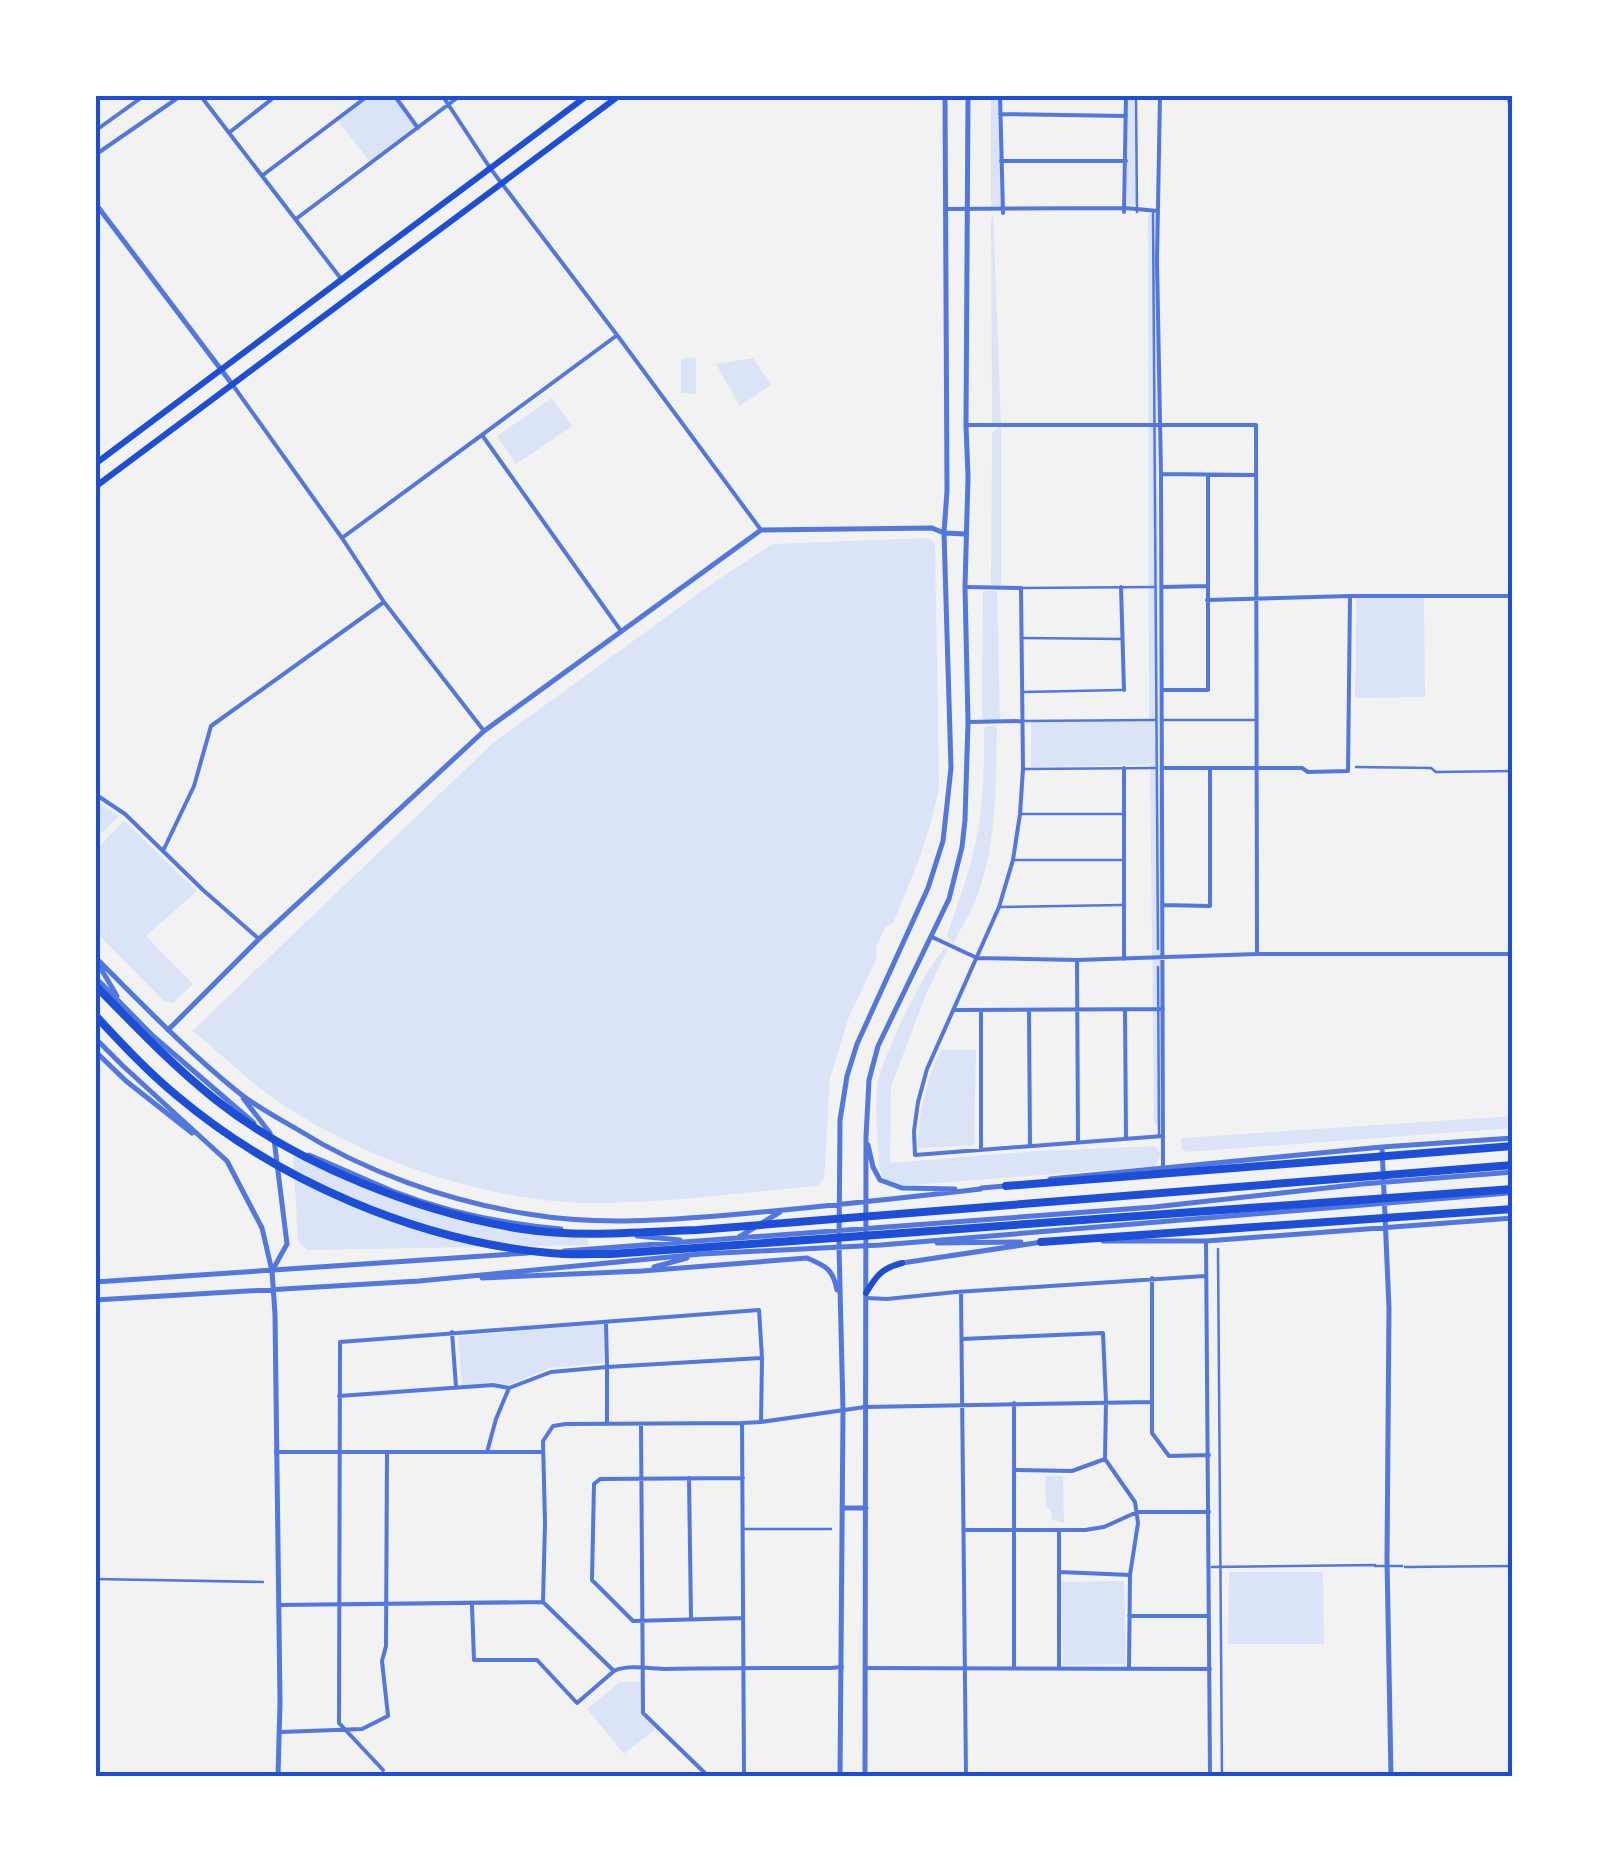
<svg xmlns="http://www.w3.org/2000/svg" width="1608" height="1872" font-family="'DM Sans',sans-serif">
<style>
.green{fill:#dbe4f7}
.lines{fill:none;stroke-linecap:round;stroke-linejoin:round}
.service{stroke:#5277de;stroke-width:2.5}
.pedestrian{stroke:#5277de;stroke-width:2.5}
.minor{stroke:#5277de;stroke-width:4}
.tertiary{stroke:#5277de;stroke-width:5}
.secondary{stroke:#1d4ed8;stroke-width:6}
.primary{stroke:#1d4ed8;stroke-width:6}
.motorway{stroke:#1d4ed8;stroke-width:8}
.neatline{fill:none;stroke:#1d4ed8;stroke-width:4}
</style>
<rect width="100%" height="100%" fill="#f2f2f2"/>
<path class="green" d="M369 95H394L418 128 371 163 337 120Z
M991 95H999L1001 206H991Z
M1127 95H1137V204L1127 205Z
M993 209 1001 425V588L991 584 992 433 999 426 992 423 991 219 993 216Z
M1148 214H1156L1162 1124 1159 1126 1154 1124 1150 763 1148 765 1031 767V722H1149Z
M696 357V394L681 393V359Z
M753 358 771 385 740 406 716 364Z
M552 398 572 426 516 464 497 436Z
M926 538 935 542 939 786C931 834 912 878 893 923L885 927 876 948 877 957 848 1019 830 1079 824 1179 818 1186C747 1192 676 1202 605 1203 496 1205 371 1163 280 1103 249 1082 222 1054 192 1031L493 743 717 580 773 544Z
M986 591H997L1000 720H985L982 717 983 593Z
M1356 596H1424L1425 697 1355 698Z
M986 726H997C996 781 997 836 980 888 974 907 962 926 953 944L947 935C959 900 972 866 978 830 984 796 984 762 984 729Z
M95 800 119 816 95 839Z
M124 821 197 891 146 936 193 984 173 1003 164 1001 95 931V851Z
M945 948 948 949 926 994 891 1087 890 1163 1036 1151 1156 1146 1160 1154 1156 1166 899 1186 883 1178 879 1166C878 1140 875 1114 877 1088 880 1060 925 968 945 948Z
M941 1050H976L974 1145 918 1148C918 1114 926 1081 941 1050Z
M1513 1116V1128L1187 1152 1182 1149 1181 1138Z
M293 1150 394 1198 587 1237 588 1245 307 1250 298 1242Z
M604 1324 603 1363 550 1368 508 1385 493 1382 462 1385 458 1336Z
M1045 1476H1063L1064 1523 1052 1520 1051 1510 1046 1507Z
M1229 1572H1323L1324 1644H1228Z
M1124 1581 1126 1664 1063 1665 1061 1582Z
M620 1682H641V1715L656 1729 624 1754 587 1709Z"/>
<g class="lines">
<path class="service" d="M1022 588 1154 587
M1024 638 1121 639
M1024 692 1121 690
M1024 769 1156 768
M1022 814H1123
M1014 860H1121
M1000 907 1122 905"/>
<path class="pedestrian" d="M1136 95 1137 212
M1153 211 1158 949
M1163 720H1255
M1023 721 1155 720
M1356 767 1431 768 1436 772 1513 771
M1158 967 1159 1135
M1218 1249 1222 1777
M743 1529H831
M1375 1566H1402
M1212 1567 1375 1565
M1405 1567 1513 1566
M95 1579 263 1582"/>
<path class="minor" d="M200 95 342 280
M394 95 418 128
M442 95 490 168 617 335 761 530
M1000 95 1003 213
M1160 95 1157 261 1161 474 1163 1169
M1508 95 1513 117
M1000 114 1126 116
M95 131 145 95
M230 132 277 95
M95 155 182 95
M1001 161H1126
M263 175 369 95
M948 209 1125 208 1158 211
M1124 212 1126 95
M296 219 461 95
M232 384 342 538 384 602 484 731
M966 425H1256L1257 954
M482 435 621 631
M1161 474 1256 475
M342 538 616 336
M966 587 1021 588 1023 769 1020 814 1013 860 999 907 927 1069 918 1102 914 1131 915 1155 1163 1136
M1121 587 1124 690
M1162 587 1207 586
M1207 600 1350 596H1513
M1163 690H1208V475
M968 722 1023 721
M1124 768V959
M1162 768H1302L1308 772 1348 771 1350 596
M95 794 125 814 203 890 259 939
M163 851 194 786 211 726 384 602
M1163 905 1210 906V768
M932 937 977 958 1077 960 1257 954H1513
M1077 962 1078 1142
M1125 1009 1126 1139
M953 1010 1163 1009
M1029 1011 1030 1146
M981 1150V1011
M1206 1241 1210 1777
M1152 1278V1433L1169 1456 1209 1455
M961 1292 966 1777
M866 1298 887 1299 956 1292 1205 1276
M452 1332 456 1387
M962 1339 1103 1333 1106 1402 1105 1459 1135 1502 1138 1523 1130 1575 1129 1667
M339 1396 493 1385 509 1388
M742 1423 761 1422 865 1407 1152 1402
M607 1424V1367L761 1358
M641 1424 643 1713 709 1777
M276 1452H542
M487 1452 496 1419 509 1388 551 1372 607 1367 606 1322
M1016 1470 1072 1471 1105 1459
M689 1478 691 1618
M964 1530H1085L1104 1527 1137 1512H1209
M1060 1572 1130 1575
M279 1605 543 1602
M472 1606 474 1660H537L577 1703 614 1671
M1129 1616H1209
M743 1618 633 1621 592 1580 594 1484 600 1479 743 1478
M1059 1666V1530
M1014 1667V1403
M865 1668 1210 1669
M281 1732 362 1729 388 1716 382 1661 386 1646 387 1452
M383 1770 339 1723 340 1342 759 1310 762 1358 761 1422
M744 1777 742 1423 566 1424 553 1426 543 1441 545 1523 543 1602 614 1671C628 1664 651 1669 667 1669 722 1668 776 1668 831 1668L842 1667"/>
<path class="tertiary" d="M95 203 232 384
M95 957C141 1003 187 1051 238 1092 255 1106 276 1117 295 1128 365 1172 447 1201 528 1214 598 1226 670 1220 740 1214 820 1207 900 1198 981 1189
M97 962 117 996
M95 977 153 1036 254 1123
M168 1030 259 939 484 731 761 530 932 528 944 533 965 534
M95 1038 123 1066 227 1161 262 1228 272 1271 275 1314 280 1702 278 1777
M95 1051 126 1081 192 1133
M243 1098 270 1133
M868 1145 873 1167 880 1180 902 1188 955 1189
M1382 1147 1389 1308 1387 1560 1391 1777
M309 1155C338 1167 366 1180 395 1192 447 1212 505 1224 561 1229
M1050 1179 1382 1147 1513 1138
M981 1188 1005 1186
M637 1236 680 1240
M739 1237 780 1212
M1103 1241H1206L1513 1218
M937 1243 1021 1242
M564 1251 1154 1207 1362 1184 1513 1172
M902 1263 1042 1242
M654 1267 687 1258
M272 1271 287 1244 274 1139
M482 1278 642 1271 807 1258C826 1266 833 1269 837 1290
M95 1282 528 1253
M95 1300 419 1281 701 1254 881 1245 1508 1193
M842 1508H866
M840 1777 843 1410 839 1247 840 1120 847 1076 857 1044 928 888 943 841 951 768 944 533 947 491 945 95
M865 1777 866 1137 869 1080 878 1046 949 899 962 847 965 820 968 722 965 587 968 477 966 425 968 95"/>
<path class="secondary" d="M866 1293C876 1276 882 1268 902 1263"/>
<path class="primary" d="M95 464 588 95
M95 487 620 95"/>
<path class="motorway" d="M95 985C134 1025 173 1066 216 1100 298 1165 420 1213 522 1229 580 1238 639 1232 697 1230L1513 1165
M95 1015C121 1043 147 1071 176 1095 278 1181 417 1241 550 1253 570 1255 591 1254 611 1254L1513 1189
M1006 1186 1513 1146
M1041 1242 1513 1209"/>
</g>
<rect width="1608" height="1872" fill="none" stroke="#ffffff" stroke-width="195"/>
<rect x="98" y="98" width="1412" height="1676" class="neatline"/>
</svg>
